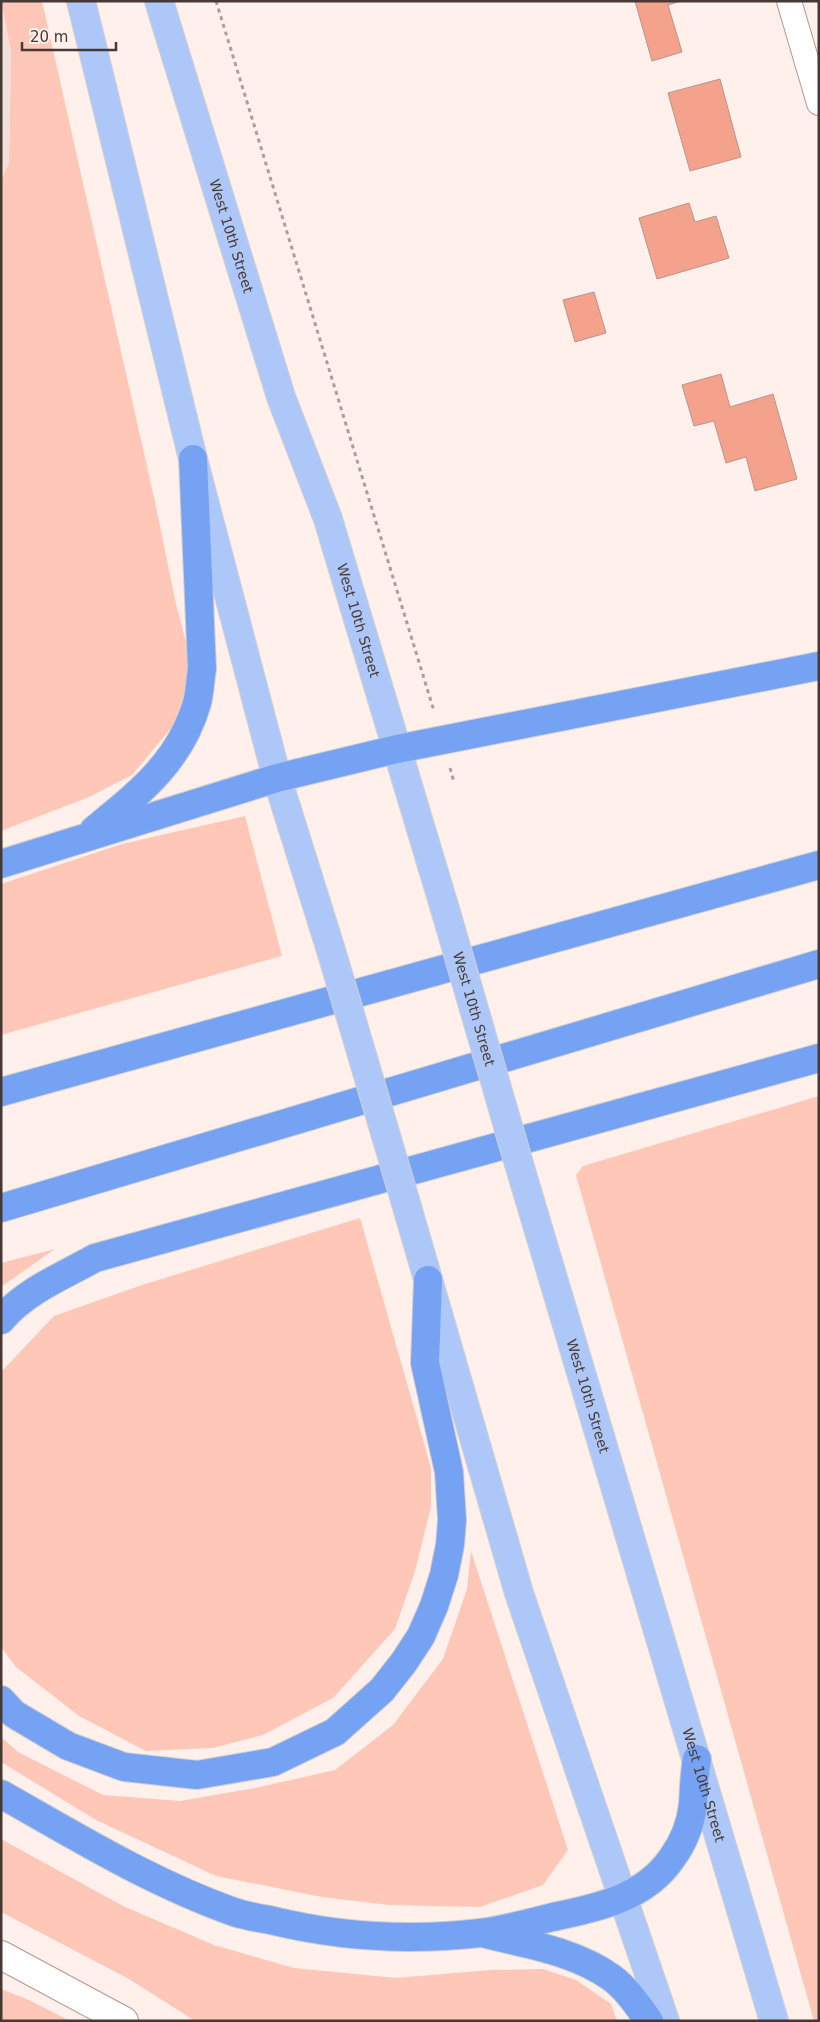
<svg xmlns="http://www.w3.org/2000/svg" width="820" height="2022" font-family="'DejaVu Sans',sans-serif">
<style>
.built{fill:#f2e0db}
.green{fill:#ffc7b7}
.building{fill:#f4a28b;stroke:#b6958c}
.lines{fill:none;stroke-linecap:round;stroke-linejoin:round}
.minor-casing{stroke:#b7978d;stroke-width:26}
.tertiary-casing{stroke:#b7978d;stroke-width:30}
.primary-casing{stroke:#d3cfce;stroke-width:30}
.motorway-casing{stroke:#d3cfce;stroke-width:30}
.path{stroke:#ad9e9a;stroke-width:3;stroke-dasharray:4 4;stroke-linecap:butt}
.minor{stroke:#fff;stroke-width:24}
.tertiary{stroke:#fff;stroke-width:28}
.primary{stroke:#adc7f8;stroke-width:28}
.motorway{stroke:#76a2f3;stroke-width:28}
.primary-bridge-casing{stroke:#d3cfce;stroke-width:30;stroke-linecap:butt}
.primary-bridge{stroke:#adc7f8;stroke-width:28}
.labels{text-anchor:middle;stroke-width:5;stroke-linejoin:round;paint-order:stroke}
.street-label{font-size:14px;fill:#463834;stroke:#fff0ec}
</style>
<rect width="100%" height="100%" fill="#fff0ec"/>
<path class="built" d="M1 5 11 52 9 163 1 180Z"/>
<path class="green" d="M1 1H42L155 502 176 604 191 661 182 706 172 727 132 775 89 797 1 831V180L9 163 11 52Z
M245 816 282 956 1 1035V884L122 844Z
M819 1096V2021H814L576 1175 583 1166Z
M360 1218 431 1468V1507L415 1571 395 1629 333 1698 263 1735 213 1748 146 1751 79 1716 16 1667 1 1647V1372L54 1316 142 1285Z
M55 1249 1 1287V1263Z
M471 1551 568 1850 543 1885 480 1907 389 1905 322 1897 216 1876 96 1820 1 1762V1737L18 1752 103 1795 180 1801 255 1788 335 1770 393 1725 443 1659 467 1589Z
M1 1839 123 1906 214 1945 294 1968 396 1978 491 1970 543 1969 576 1980 611 2004 617 2021H195L129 1979 1 1912Z
M1 1989 29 2000 70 2021H1Z"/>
<path class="building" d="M635 1H681L668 5 682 52 652 61Z
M720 79 741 157 690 171 668 93Z
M689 203 695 222 716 216 729 258 657 279 639 218Z
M594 292 606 333 575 342 563 300Z
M721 374 730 407 773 394 797 479 755 491 746 457 726 463 714 421 694 426 682 385Z"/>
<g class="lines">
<g class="minor-casing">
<path id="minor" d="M789 1 819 103"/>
</g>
<g class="tertiary-casing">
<path id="tertiary" d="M1 1955 124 2021"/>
</g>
<g class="primary-casing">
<g id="primary">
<path d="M81 1 193 459 277 778 330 947"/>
<path id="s1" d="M159 1 281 397 328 519 445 909"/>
<path id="s2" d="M519 1164 774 2021"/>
<path d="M405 1200 519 1593 665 2021"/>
</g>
</g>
<g class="motorway-casing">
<path id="motorway" d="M94 830C139 793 180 762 197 703 200 692 200 680 202 669L193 459
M1 864 277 778 397 749 819 666
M1 1092 819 865
M1 1208 819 964
M1 1320C25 1291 63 1276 95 1258L819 1058
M1 1700 14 1714 68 1746 124 1767 197 1775 273 1762 335 1732 382 1690 404 1662 421 1636 434 1606 444 1575 450 1545 452 1520 449 1472 425 1363 428 1280
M1 1794C77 1837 152 1883 234 1912 246 1916 258 1918 270 1920 339 1937 410 1941 480 1933 504 1930 529 1923 553 1917 597 1908 645 1898 672 1858 683 1843 691 1823 693 1804 694 1788 694 1776 697 1759
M486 1934C528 1945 575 1951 612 1978 627 1989 638 2006 649 2021"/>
</g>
<path class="path" d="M216 1 434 711
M450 768 454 782"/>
<use href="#minor" class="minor"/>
<use href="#tertiary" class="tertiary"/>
<use href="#primary" class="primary"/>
<use href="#motorway" class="motorway"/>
<g class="primary-bridge-casing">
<g id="primary-bridge">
<path id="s3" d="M445 909 519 1164"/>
<path d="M330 947 405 1200"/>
</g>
</g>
<use href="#primary-bridge" class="primary-bridge"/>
</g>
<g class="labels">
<g class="street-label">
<text dy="5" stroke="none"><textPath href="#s1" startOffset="246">West 10th Street</textPath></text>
<text dy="5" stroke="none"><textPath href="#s1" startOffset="651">West 10th Street</textPath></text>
<text dy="5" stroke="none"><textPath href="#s3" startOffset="104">West 10th Street</textPath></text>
<text dy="5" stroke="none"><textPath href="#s2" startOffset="242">West 10th Street</textPath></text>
<text dy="5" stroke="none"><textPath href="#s2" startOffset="648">West 10th Street</textPath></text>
</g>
</g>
<rect width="820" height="2022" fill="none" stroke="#463834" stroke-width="5"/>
<path d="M22 42v8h94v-8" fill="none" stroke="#463834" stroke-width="2.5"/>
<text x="30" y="42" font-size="15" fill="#463834" stroke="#fff0ec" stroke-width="4" paint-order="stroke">20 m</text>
</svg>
